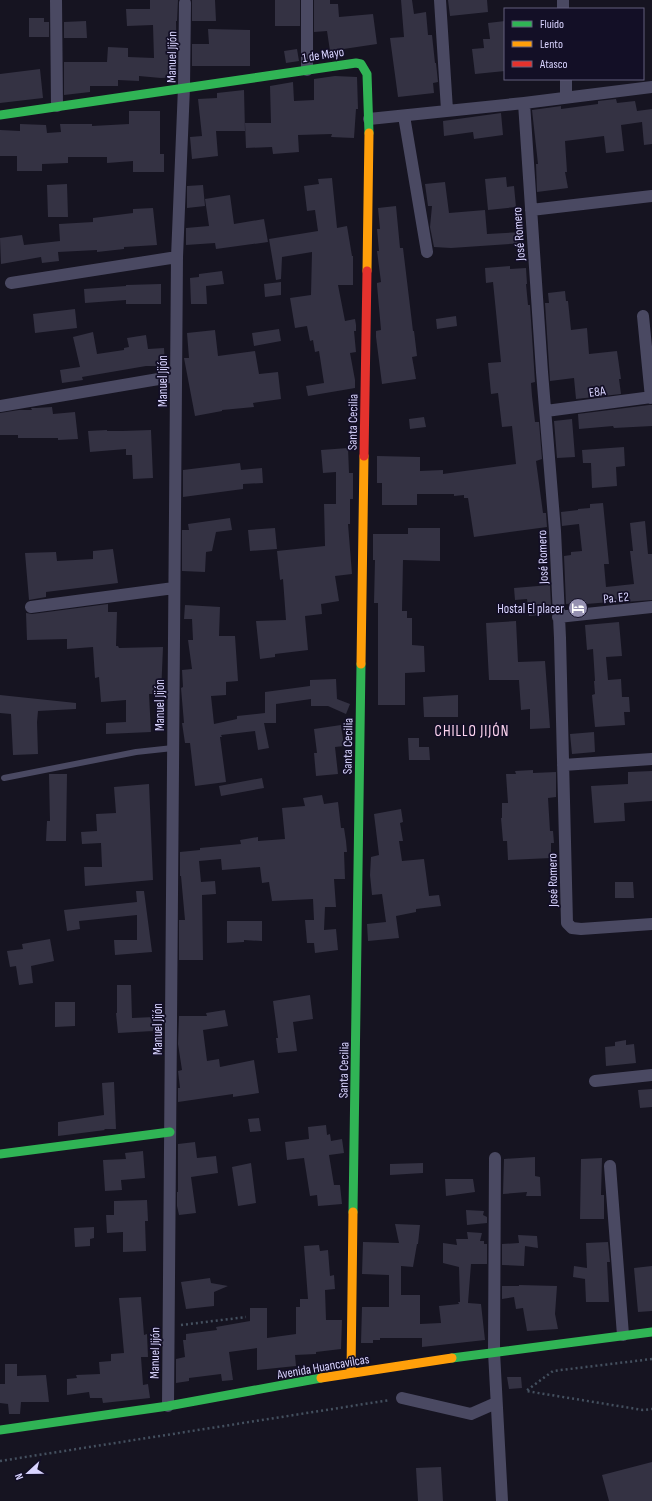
<svg xmlns="http://www.w3.org/2000/svg" width="652" height="1501" font-family="'Sofia Sans Condensed',sans-serif">
<style>
.building{fill:#343243}
.lines{fill:none;stroke-linecap:round;stroke-linejoin:round}
.path{stroke:#44505f;stroke-width:2.5;stroke-dasharray:2 3;stroke-linecap:butt}
.lane{stroke:#4a4962;stroke-width:6}
.street{stroke:#4a4962;stroke-width:12}
.fast{stroke:#30b455;stroke-width:9}
.slow{stroke:#ff9f0a;stroke-width:9}
.jam{stroke:#e5322d;stroke-width:9}
.labels{text-anchor:middle;stroke-width:3.5;stroke-linejoin:round;paint-order:stroke}
.street-label{font-size:13px;fill:#d9d4ff;stroke:#130f26}
.poi-label{font-size:13px;fill:#d9d4ff;stroke:#130f26;text-anchor:end}
.quarter-label{font-size:15px;letter-spacing:1px;fill:#ffd6f0;stroke:#130f26}
</style>
<rect width="100%" height="100%" fill="#161421"/>
<path class="building" d="M150 0H178L177 21H176L177 77 161 78 139 76V81L118 80V86H90V92L64 95V62H107L108 47 128 48V57L154 58 153 25 127 26 126 9H150Z
M192 0H215L216 21H192Z
M275 0H300V26H275Z
M314 0H330V4H338L339 17 373 14 377 44 330 51 327 31 314 32Z
M401 0H412L414 14 426 12 428 35H432L435 63H436L438 82 433 83 434 93 398 97 390 38 404 37Z
M448 0H487L488 12 450 16Z
M29 18H44V22H49V37H29Z
M86 21 87 38H64V22Z
M505 21V71L475 74 472 49 484 48 483 39H490L488 23Z
M208 29 250 30V66H192V44H209Z
M297 49 299 61 286 63 284 51Z
M40 69 43 98 0 103V74Z
M335 76 357 77 358 109H356L354 138 331 137 332 134 298 135 299 152 273 154 272 147 246 148 245 123H271L270 86 293 82 294 101 314 100V79Z
M244 90 245 131H216L218 156 192 159 190 137 202 136 198 99 217 98V93Z
M616 99 617 103 635 101 637 111 652 109V144L644 145 642 122 621 125 624 151 606 153 604 136 565 141 567 172H565L568 188 537 192 536 164H538L532 110 561 106V109L598 104V101Z
M129 111H160V154H164V172H133V161L107 163V157H68V163L42 164V171H17V156H0V130L20 131V124L46 125 47 133 61 132 60 124H92V126L129 124Z
M501 113 503 135 474 139 473 132 444 136 443 121Z
M506 177 507 187 514 186 516 207 488 210 485 179Z
M332 178 337 228 347 226 352 256H353V285H338L345 321 355 319 356 325V331H354L356 352 350 353 355 380V388L308 396 306 386 324 383 319 351 315 352 313 340 310 341 307 326 295 328 290 298 311 295 312 252 282 257 281 279 276 280 269 239 318 231 315 210 307 211 304 186 319 184 318 179Z
M445 182 449 213 485 210 487 234 522 232 523 243 451 248 434 247 430 227 432 206H428L425 184Z
M67 184 68 217H48L47 185Z
M203 185 205 206 187 208V186Z
M230 195 234 224 264 219 268 242 216 249 215 243 186 245V228L209 226 205 199Z
M396 206 400 248H403L413 331H414L417 356 412 357 416 379 382 384 376 337V331L381 330 377 285V283L381 282 377 251H379L377 229H380L378 208Z
M153 208 157 245 124 247V249L97 252V250L58 252 59 261 42 263 41 257 1 264 0 238 22 235 24 245 60 241 59 224 93 222V218L133 213V209Z
M510 266V269L526 268 527 284H526L528 305H530L535 382 531 383 532 396 535 422H539L542 459 536 461 543 513H546L547 527 474 537 468 498H464V495L454 496V494H417V505H382V483H377V456L420 457V471L443 470V474L516 464 512 426 502 427 498 393 491 394 488 363 501 362 493 282 486 283 485 268Z
M222 271 224 284 206 286 207 304H191L190 278 199 277V274Z
M281 282V295L265 297 264 284Z
M161 284V304H126V300L85 303 84 289 126 286V285Z
M565 291 566 301H568L571 330 587 328 589 354 617 351 621 379H619L621 394 576 399 574 378 550 381 545 303H549L548 293Z
M75 309 77 328 35 333 33 314Z
M456 316 457 326 437 329 436 319Z
M279 329 281 341 254 346 252 333Z
M215 330 218 356 255 351 259 374 278 372 281 399 253 403 254 407 222 410V411L195 416 184 358H189L187 333Z
M93 332 97 354 124 350V348L129 347 127 338 146 335 148 349 164 348 165 366H146L82 377 83 380 62 383 60 370 80 367 73 337Z
M649 405H652V426L614 428 613 426 579 429 578 414Z
M52 407 53 414 75 412 78 439 58 440V438H18V435H0V413L19 410H32L31 408H36Z
M424 417 426 427 410 429 409 419Z
M572 419 575 457 557 458 554 421Z
M107 430V431H122L151 430 153 478 133 479 132 455H126V449L90 452 88 431Z
M624 447 625 466 616 467 617 486 592 488 591 463H583L582 450Z
M348 448 349 473H353V499H350V524H348L352 574 335 576 339 601 321 604 322 614 305 616 308 650 275 654V657L260 659 256 621 286 620 283 579 280 580 277 551 325 546 324 504H336V472L323 473 321 450Z
M240 463 241 470 262 468 263 483 243 484V489L183 497V470Z
M603 503 609 564H604L606 587 634 584 630 551H633L630 523 645 521 648 554H652V600L624 602 623 601 586 604V602L566 604 564 556 571 555V552L582 551 579 524 562 526 561 512 578 510V509L590 508V504Z
M230 518 232 530 216 532 212 551 206 552 205 572 182 571V530H189L188 524Z
M275 528 277 549 250 551 248 530Z
M408 528H440V561L403 560 402 611H407V618H412V645L424 646 425 672 405 673V705H378V603H374L375 560H373V534H408Z
M113 549 118 583 46 592V597L29 600 25 553 56 552 57 561 93 559V551Z
M550 585 551 605H547L548 614 529 616 527 599 515 600 514 588Z
M108 604V612H117L116 646H118L119 648 163 647 161 694H149L151 732 106 734V723L126 722V700L101 702 99 677 95 678 93 647 67 649V639L27 640 26 613 32 614Z
M185 605 220 607 219 636H235L238 681 226 682V695L211 696 214 724 237 719V716L265 713V692L310 686V680L336 679 337 699 350 704 346 714 328 706H311V699L276 704V723H264L269 748 258 750 255 731 221 735 222 737H220L226 782 195 786 190 743H185L182 723H184L181 688 183 687 182 670 192 669 188 640H193L192 619H184Z
M516 621 518 662 545 661 550 728 530 729V709L521 710 519 680H489L486 623Z
M619 622 622 656 606 657 608 680 621 679 622 697H629L630 712H624L625 725 595 727 592 695 595 694 594 681H595L593 649 587 650 585 625Z
M0 695 76 703V709L38 711 37 722 38 754 13 755 11 714 0 713Z
M458 695V717H424L423 697Z
M341 725 344 746 335 747 338 774 316 776 314 753H317L314 729Z
M594 732 595 752 572 754 570 734Z
M408 738H419V747H429L430 760H409Z
M533 770V773L556 772V797L548 798 550 831H553L554 843H551V858L508 860 507 841H503L501 818H502V803H508L506 774H516L515 771Z
M652 771V801L624 803 625 821 594 823 591 786 628 784V772Z
M49 774H67L66 841H46L47 821H50Z
M262 778 264 788 221 796 219 786Z
M149 784 153 880 85 886 84 867H102L101 843 82 844 81 832 97 831 96 814 116 813 114 787Z
M322 795 324 804 338 802 341 828H344L346 841 347 852H344L345 879H334L336 907H325L324 930 336 929 338 950 315 953 314 943H307L305 920H314L313 899 272 901 269 882 262 883 260 867 222 870 221 859 199 861 201 882 215 881 216 894 202 895 203 960H179V920H185L181 876H180V852L200 850V848L241 844 240 840 258 837V841L285 839 282 808 305 806 303 798Z
M401 809 403 822 400 823 403 841H399L402 861 424 859 429 896 439 895 441 906 416 909V912L396 916 399 938 368 941 367 924 386 922 382 894 372 895 370 875 371 857 379 855 374 814Z
M615 882H633L634 898H615Z
M136 891H144L152 952 115 955 114 940H137V915L79 921 80 929 67 931 64 910 137 902Z
M227 921H262V941L244 940V942L227 943Z
M50 939 54 961 31 966 33 983 19 985 16 966 10 967 7 951 23 949 22 944Z
M117 985H131L132 1018 154 1017 155 1029H153V1031L118 1033 116 1013H117Z
M310 995 313 1019 293 1022 297 1051 278 1053 276 1038H278L273 1001Z
M55 1002H75V1026L55 1027Z
M225 1010 228 1026 203 1030 207 1061 219 1059 220 1067 254 1060 259 1093 233 1097V1094L178 1102V1088H180L178 1071 182 1070 178 1044 179 1016H207L206 1013Z
M626 1040V1045L634 1044 636 1063 606 1066 605 1047 615 1046V1042Z
M114 1082 116 1129H104L105 1130 58 1136V1122L104 1115 102 1083Z
M652 1089V1107L640 1108 638 1090Z
M259 1118 261 1131 250 1132 248 1119Z
M326 1125 327 1135 330 1134 331 1141 342 1139 344 1153 329 1155 334 1185H340L342 1204 318 1206 317 1195 310 1196 304 1158 287 1160 285 1142 309 1139 308 1127Z
M195 1142 197 1158 216 1156 218 1173 191 1177 196 1213 179 1215 177 1206V1192H178V1144Z
M143 1151 145 1178 121 1180 122 1190 105 1191 103 1160 126 1159 125 1153Z
M535 1157V1176L540 1177 541 1196H526L527 1192 503 1194 504 1159Z
M602 1158 601 1195H604V1219H580L581 1159Z
M251 1163 256 1203 238 1206 232 1167Z
M423 1163V1173L390 1175V1164Z
M445 1179H473L475 1192 446 1196Z
M147 1200 148 1221H145L146 1251 123 1252V1232L107 1233 106 1215H114V1201Z
M466 1210 484 1211 483 1215 487 1217V1223L467 1225Z
M395 1224 420 1225 418 1244H417L413 1267 401 1266V1295H420V1324L441 1323 439 1306 459 1304 458 1302H460L459 1267 443 1263V1243L457 1245 456 1239H468L467 1232 482 1233 480 1241H484V1244H487V1264H471L468 1303 481 1304 485 1340 422 1347V1338H380V1340H373V1343H361L362 1307H389V1275L362 1274 363 1242 399 1243Z
M94 1227V1238L90 1239V1246L75 1247 74 1228Z
M518 1235 537 1236 538 1248 525 1246 524 1266 502 1265V1244L519 1243Z
M608 1242 610 1262H607L609 1302H586L585 1279 573 1277 574 1266 587 1268 586 1243Z
M319 1245 320 1251 328 1250 330 1276 334 1275 335 1289 325 1290 326 1320H342L341 1349 316 1352V1354L295 1355 296 1366 257 1370V1348L229 1352 233 1380 222 1381 221 1374 189 1378V1381L176 1383V1359L185 1357 183 1340H186V1334L217 1330 216 1327 250 1321V1308H267V1338L296 1334V1307H300V1299H308L304 1246Z
M652 1266V1311L638 1312 634 1268Z
M210 1278 211 1283 228 1286 214 1292V1306L186 1309 181 1282Z
M519 1285 557 1286 555 1314 558 1329 527 1331 523 1308 516 1309 514 1297 502 1299V1286H519Z
M141 1297 144 1335 147 1334 148 1357H141L143 1385 148 1384 150 1398 103 1403 102 1398H90L89 1392 67 1395V1379L77 1378 76 1375 100 1374 99 1362 111 1361V1354L124 1353 119 1298Z
M5 1364H17V1376L46 1375 49 1402H21L20 1414H9L8 1404 0 1403V1384H5Z
M507 1377H521L522 1388 509 1389Z
M652 1462V1501H609L602 1475Z
M441 1467 443 1501H418L416 1468Z"/>
<g class="lines">
<path class="path" d="M181 1325 246 1317
M652 1359 553 1371 526 1391 643 1410 652 1409
M0 1461 390 1400"/>
<path class="lane" d="M4 778 136 752 173 748"/>
<path class="street" d="M56 0 57 106
M307 0V70
M440 0 447 110
M563 0V9
M566 79V97
M524 103 542 372 555 531 560 638 567 923 572 928 581 929 652 924
M404 116 427 252
M369 119 524 103 652 87
M531 210 652 196
M11 283 177 257
M643 316 651 398
M0 406 176 376
M546 411 652 397
M31 607 174 588
M558 617 652 607
M563 765 652 759
M595 1081 652 1075
M495 1158 494 1352 502 1501
M610 1166 623 1335
M402 1398 471 1414 496 1403
M168 1406 177 257 184 87 185 3"/>
<path class="fast" d="M0 115 356 63 361 64 367 74 369 133
M0 1154 170 1132
M353 1212 361 664
M452 1358 652 1332
M0 1430 168 1406 321 1378"/>
<path class="slow" d="M367 271 369 133
M361 664 364 456
M351 1373 353 1212
M321 1378 452 1358"/>
<path class="jam" d="M364 456 367 271"/>
</g>
<defs>
<g id="hotel-disc" transform="scale(1)"><circle r="9.5" fill="#9591b1" stroke="#130f26"/><path d="M-6-4.5h1.5V1H6V5H4.5V3h-9V5H-6ZM-4 0a1.8 1.8 0 1 1 3.6 0ZM.5 0V-2.5h3Q6-2.5 6 0Z" fill="#fff"/></g>
</defs>
<g fill-rule="evenodd">
<use href="#hotel-disc" x="578" y="608"/>
</g>
<g class="labels">
<g class="street-label">
<text transform="translate(323 54) rotate(-9)" y="5">1 de Mayo</text>
<text transform="translate(171 57) rotate(-89)" y="5">Manuel Jijón</text>
<text transform="translate(518 234) rotate(-94)" y="5">José Romero</text>
<text transform="translate(162 381) rotate(-90)" y="5">Manuel Jijón</text>
<text transform="translate(597 391) rotate(-8)" y="5">E8A</text>
<text transform="translate(352 422) rotate(-89)" y="5">Santa Cecilia</text>
<text transform="translate(542 557) rotate(-92)" y="5">José Romero</text>
<text transform="translate(616 597) rotate(-6)" y="5">Pa. E2</text>
<text transform="translate(159 705) rotate(-90)" y="5">Manuel Jijón</text>
<text transform="translate(347 746) rotate(-89)" y="5">Santa Cecilia</text>
<text transform="translate(552 880) rotate(-91)" y="5">José Romero</text>
<text transform="translate(157 1029) rotate(-90)" y="5">Manuel Jijón</text>
<text transform="translate(343 1070) rotate(-89)" y="5">Santa Cecilia</text>
<text transform="translate(154 1353) rotate(-89)" y="5">Manuel Jijón</text>
<text transform="translate(323 1366) rotate(-10)" y="5">Avenida Huancavilcas</text>
</g>
<g class="poi-label">
<text x="564" y="613">Hostal El placer</text>
</g>
<g class="quarter-label">
<text x="472" y="736">CHILLO JIJÓN</text>
</g>
</g>
<rect x="504" y="8" width="140" height="72" fill="#130f26" stroke="#625e7d"/>
<rect x="512" y="21" width="20" height="6" fill="#30b455" stroke="#625e7d"/>
<text x="540" y="28" font-size="12" fill="#d9d4ff">Fluido</text>
<rect x="512" y="41" width="20" height="6" fill="#ff9f0a" stroke="#625e7d"/>
<text x="540" y="48" font-size="12" fill="#d9d4ff">Lento</text>
<rect x="512" y="61" width="20" height="6" fill="#e5322d" stroke="#625e7d"/>
<text x="540" y="68" font-size="12" fill="#d9d4ff">Atasco</text>
<g transform="translate(28 1473) rotate(248)" stroke="#130f26" stroke-width="3" paint-order="stroke">
<path d="M0-3L7 15L0 10L-7 15Z" fill="#d9d4ff"/>
<text y="-6" font-size="11" font-weight="bold" text-anchor="middle" fill="#d9d4ff">N</text>
</g>
</svg>
